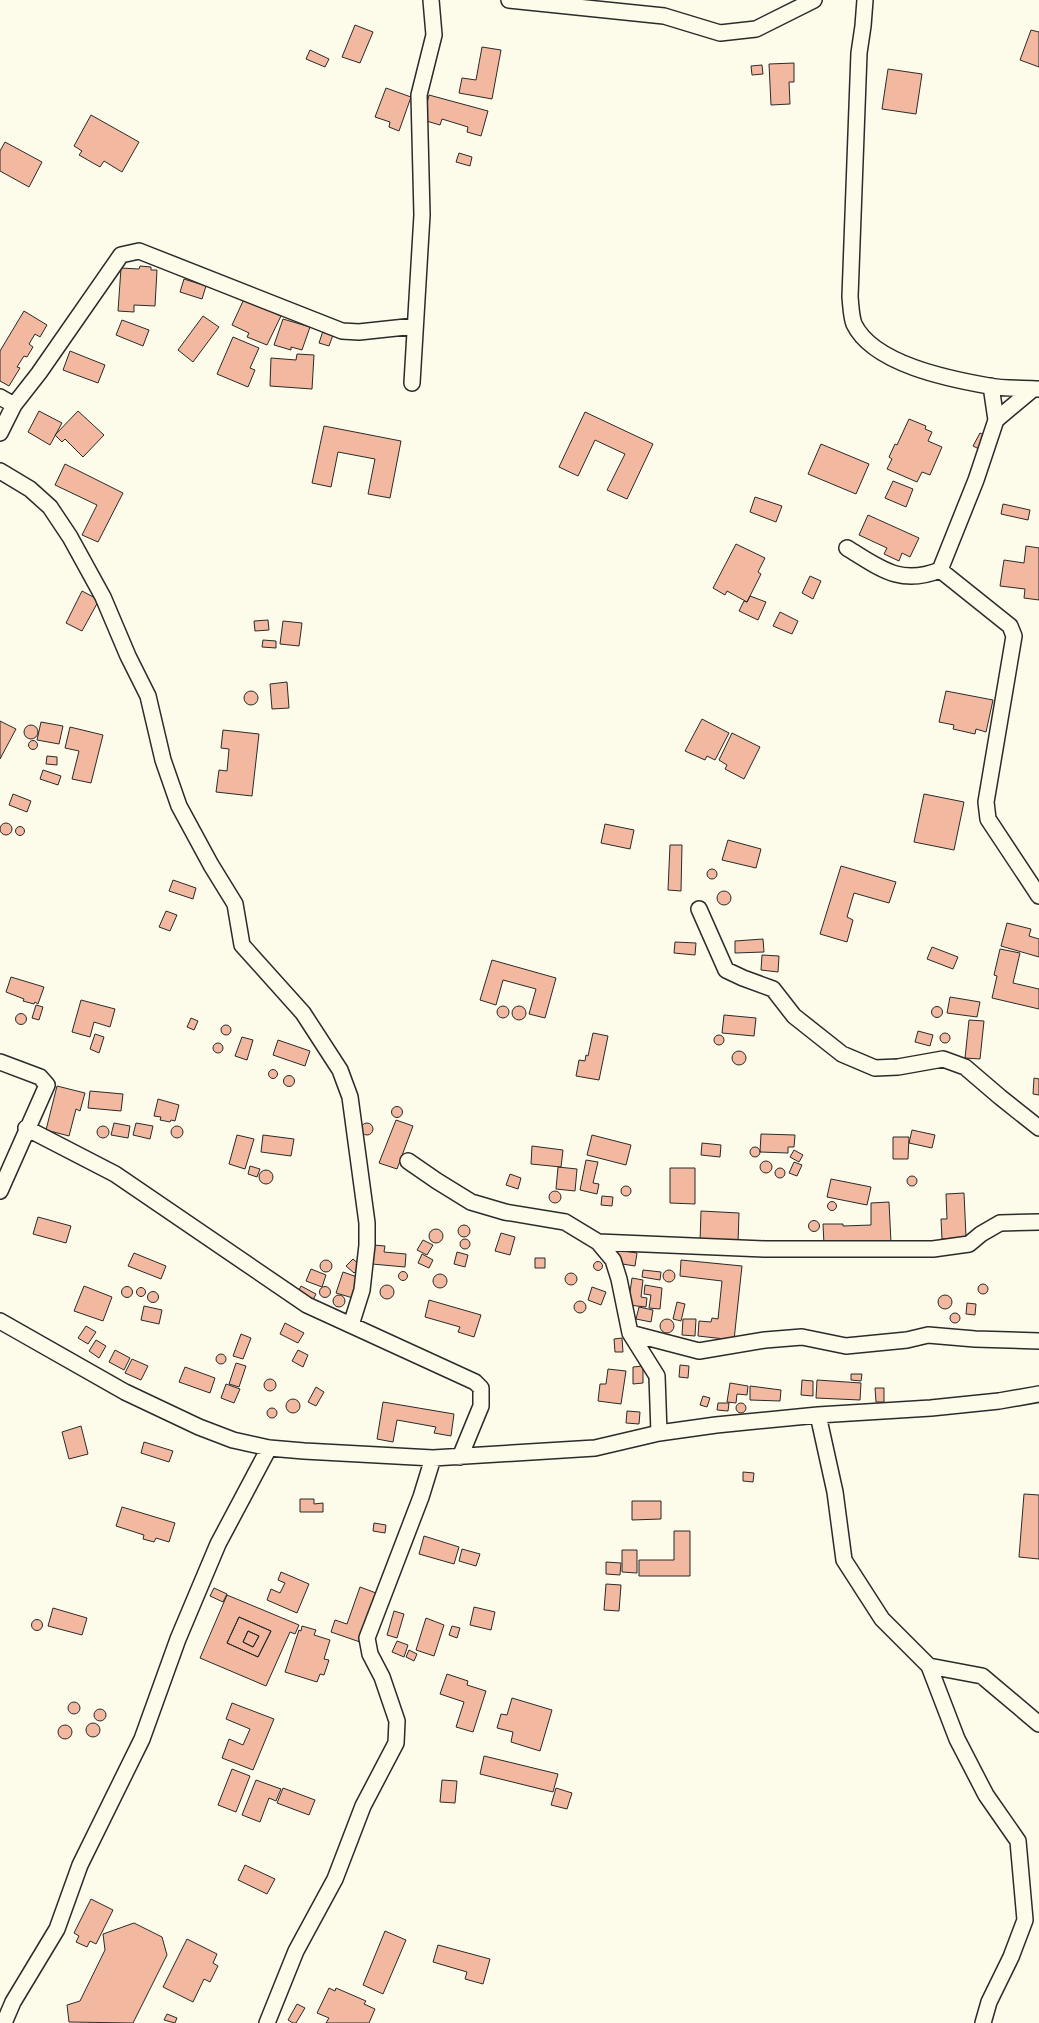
<svg xmlns="http://www.w3.org/2000/svg" width="1039" height="2023" font-family="Figtree,sans-serif">
<style>
.building{fill:#f2b8a0;stroke:#2b2b2b;fill-rule:evenodd}
.lines{fill:none;stroke-linecap:round;stroke-linejoin:round}
.street-casing{stroke:#2b2b2b;stroke-width:18}
.street{stroke:#fdfbea;stroke-width:15}
</style>
<rect width="100%" height="100%" fill="#fdfbea"/>
<path class="building" d="M355 25 373 32 360 63 342 57Z
M1031 30 1039 32V67L1020 60Z
M482 47 501 50 492 99 459 93 462 78 476 80Z
M310 50 329 59 325 67 306 59Z
M794 63V82H789L790 104 771 105 769 64Z
M762 65 763 74 752 75 751 66Z
M888 69 922 74 916 114 882 109Z
M386 88 411 97 399 131 389 127 390 122 375 117Z
M429 95 488 111 481 136 467 132 468 127 442 119 440 125 423 120Z
M91 115 139 142 122 172 104 161 100 167 79 155 82 151 74 146Z
M5 142 42 162 29 187 0 171V151Z
M459 153 472 157 470 166 456 162Z
M140 266 151 267V270H157L155 306 134 305V312L118 311 121 268 139 269Z
M184 279 206 286 202 299 180 292Z
M244 299 281 316 267 345 247 337 249 333 232 325Z
M24 311 47 325 40 337 35 334 29 344 33 347 27 357 24 356 17 367 20 368 9 386 0 381V351Z
M203 316 219 327 193 362 178 350Z
M283 319 310 327 302 350 291 347V350L274 345Z
M122 320 149 330 143 346 116 335Z
M323 331 333 335 329 346 319 343Z
M233 337 259 348 250 368 255 370 248 387 217 374Z
M70 351 105 365 98 383 63 370Z
M297 354 314 355 312 389 270 386 271 358 296 360Z
M39 411 62 423 50 445 28 432Z
M78 411 104 435 83 457 65 439 62 442 55 435Z
M585 412 653 444 627 499 607 490 625 454 595 440 578 476 559 467Z
M909 419 926 426 925 429 932 432 928 441 942 447 930 475 922 472 917 482 887 469 892 459 889 457 895 444 897 445Z
M324 426 401 441 390 498 368 494 375 459 338 452 331 487 312 483Z
M980 433 989 438 983 451 973 446Z
M821 444 869 464 856 494 808 474Z
M65 464 123 493 98 542 82 535 97 505 55 485Z
M893 481 913 489 906 507 885 498Z
M755 497 782 506 776 522 750 512Z
M1003 504 1030 510 1028 520 1001 514Z
M868 515 919 538 910 557 902 553 899 561 884 554 887 548 859 535Z
M736 544 765 558 758 572 761 574 747 602 727 591 725 595 713 588Z
M1026 546 1039 548V600L1024 598 1025 589 1000 586 1004 560 1024 563Z
M810 576 821 581 813 599 802 593Z
M82 591 99 600 82 631 66 623Z
M750 596 766 602 758 620 739 611 744 601 747 602Z
M780 612 798 621 792 634 773 626Z
M268 620 269 630 255 631 254 621Z
M283 621 302 623 299 646 280 644Z
M263 640 276 641V648L262 647Z
M287 682 289 708 272 709 270 684Z
M946 691 993 700 986 732 976 729 975 734 953 729 954 725 939 722Z
M244 698a7 7 0 1 1 14 0a7 7 0 1 1-14 0Z
M702 719 729 733 715 760 707 756 705 760 685 751Z
M0 721 16 729 0 759Z
M41 722 63 726 59 744 37 740Z
M24 732a7 7 0 1 1 14 0a7 7 0 1 1-14 0Z
M70 727 103 735 91 783 72 779 79 751 65 748Z
M223 730 259 734 252 796 216 792 219 770 227 771 229 749 221 748Z
M732 733 760 747 744 779 725 769 727 765 719 760Z
M28.5 745a4.5 4.5 0 1 1 9 0a4.5 4.5 0 1 1-9 0Z
M47 756 57 757V765L46 764Z
M43 770 61 776 58 785 40 779Z
M13 794 31 801 27 812 9 805Z
M924 794 964 802 954 850 914 842Z
M0 829a6 6 0 1 1 12 0a6 6 0 1 1-12 0Z
M605 824 634 830 630 849 601 843Z
M15.5 831a4.5 4.5 0 1 1 9 0a4.5 4.5 0 1 1-9 0Z
M728 840 761 849 756 868 722 860Z
M670 845H682L681 891 668 890Z
M841 866 896 882 889 903 854 893 847 917 853 920 847 942 820 934Z
M707 874a5 5 0 1 1 10 0a5 5 0 1 1-10 0Z
M173 880 196 888 193 899 169 891Z
M717 898a7 7 0 1 1 14 0a7 7 0 1 1-14 0Z
M166 911 177 915 170 931 159 927Z
M1007 923 1031 929 1029 936 1039 939V957L1001 946Z
M763 939 764 952 735 953V941Z
M675 942 696 943 695 955 674 953Z
M932 947 958 957 953 969 927 959Z
M1000 949 1020 953 1013 983 1039 989V1009L992 998 997 976 994 975Z
M762 955 779 956 778 972 761 970Z
M492 960 556 978 545 1018 529 1014 536 989 503 980 496 1005 480 1000Z
M11 977 44 987 38 1004 35 1002 34 1004 23 1001 24 999 6 992Z
M950 997 980 1002 977 1017 947 1013Z
M81 1000 115 1009 110 1027 94 1022 90 1037 72 1032Z
M36 1005 43 1007 39 1020 32 1018Z
M497 1012a6 6 0 1 1 12 0a6 6 0 1 1-12 0Z
M512 1013a7 7 0 1 1 14 0a7 7 0 1 1-14 0Z
M931.5 1012a5.5 5.5 0 1 1 11 0a5.5 5.5 0 1 1-11 0Z
M15.5 1019a5.5 5.5 0 1 1 11 0a5.5 5.5 0 1 1-11 0Z
M724 1015 756 1018 754 1036 722 1033Z
M191 1018 198 1021 194 1030 187 1027Z
M969 1020 984 1021 980 1059 965 1058Z
M221 1030a5 5 0 1 1 10 0a5 5 0 1 1-10 0Z
M918 1031 933 1035 930 1046 915 1042Z
M940 1038a5 5 0 1 1 10 0a5 5 0 1 1-10 0Z
M593 1033 608 1036 599 1080 576 1076 579 1060 585 1061 586 1055 588 1056Z
M95 1034 104 1037 99 1053 90 1049Z
M714 1040a5 5 0 1 1 10 0a5 5 0 1 1-10 0Z
M242 1037 253 1040 247 1060 235 1056Z
M278 1040 310 1051 305 1066 273 1055Z
M213 1048a5 5 0 1 1 10 0a5 5 0 1 1-10 0Z
M732 1058a7 7 0 1 1 14 0a7 7 0 1 1-14 0Z
M268.5 1074a4.5 4.5 0 1 1 9 0a4.5 4.5 0 1 1-9 0Z
M283.5 1081a5.5 5.5 0 1 1 11 0a5.5 5.5 0 1 1-11 0Z
M1034 1078 1039 1079V1095L1033 1094Z
M57 1086 85 1093 80 1111 76 1109 69 1136 46 1130Z
M90 1091 123 1094 121 1111 88 1108Z
M158 1099 179 1105 175 1121 171 1120 170 1122 160 1120 161 1117 154 1116Z
M391.5 1112a5.5 5.5 0 1 1 11 0a5.5 5.5 0 1 1-11 0Z
M396 1120 413 1126 397 1169 379 1163Z
M361 1129a6 6 0 1 1 12 0a6 6 0 1 1-12 0Z
M114 1123 130 1126 128 1138 111 1135Z
M136 1123 153 1126 150 1139 133 1135Z
M171 1132a6 6 0 1 1 12 0a6 6 0 1 1-12 0Z
M97 1132a6 6 0 1 1 12 0a6 6 0 1 1-12 0Z
M912 1130 935 1135 932 1148 909 1143Z
M761 1134 795 1135 794 1147H788V1153L760 1152Z
M237 1135 254 1139 245 1169 229 1164Z
M263 1135 294 1139 291 1156 261 1152Z
M592 1135 631 1145 626 1165 587 1155Z
M893 1137H909L908 1159H893Z
M702 1143 721 1145 720 1157 701 1155Z
M532 1146 563 1150 561 1167 531 1164Z
M750 1152a5 5 0 1 1 10 0a5 5 0 1 1-10 0Z
M794 1150 803 1155 799 1162 790 1157Z
M586 1160 598 1162 593 1183 599 1184 597 1194 580 1190Z
M760 1167a6 6 0 1 1 12 0a6 6 0 1 1-12 0Z
M794 1162 802 1165 797 1176 789 1173Z
M250 1166 260 1169 257 1177 248 1174Z
M558 1167 577 1169 575 1191 556 1189Z
M775 1173a5 5 0 1 1 10 0a5 5 0 1 1-10 0Z
M670 1168H695V1204L670 1203Z
M259 1177a7 7 0 1 1 14 0a7 7 0 1 1-14 0Z
M510 1174 521 1178 518 1189 506 1185Z
M907 1181a5 5 0 1 1 10 0a5 5 0 1 1-10 0Z
M831 1179 871 1187 867 1205 827 1197Z
M621 1191a5 5 0 1 1 10 0a5 5 0 1 1-10 0Z
M549 1197a6 6 0 1 1 12 0a6 6 0 1 1-12 0Z
M964 1193 966 1237 942 1239 941 1219H947L946 1194Z
M602 1196 613 1197 612 1206 601 1205Z
M827.5 1206a4.5 4.5 0 1 1 9 0a4.5 4.5 0 1 1-9 0Z
M889 1202 891 1243 824 1245 823 1224H843V1226L871 1225V1203Z
M701 1211 739 1213 738 1243 700 1242Z
M38 1217 71 1226 66 1243 33 1234Z
M808.5 1226a5.5 5.5 0 1 1 11 0a5.5 5.5 0 1 1-11 0Z
M458 1231a6 6 0 1 1 12 0a6 6 0 1 1-12 0Z
M429 1236a7 7 0 1 1 14 0a7 7 0 1 1-14 0Z
M501 1233 515 1237 510 1255 495 1251Z
M460 1244a5 5 0 1 1 10 0a5 5 0 1 1-10 0Z
M423 1240 433 1245 427 1255 417 1250Z
M373 1245 385 1246 384 1252 406 1254 405 1267 372 1264Z
M618 1250 637 1253 635 1266 616 1263Z
M457 1252 468 1255 465 1267 454 1264Z
M134 1253 166 1266 161 1279 128 1266Z
M422 1254 433 1260 429 1268 418 1263Z
M535 1258H545V1268H535Z
M353 1259 361 1266 354 1273 346 1266Z
M681 1260 742 1266 734 1340 698 1336 699 1321 711 1322 712 1318 718 1319 722 1281 680 1276Z
M320 1266a6 6 0 1 1 12 0a6 6 0 1 1-12 0Z
M593.5 1266a4.5 4.5 0 1 1 9 0a4.5 4.5 0 1 1-9 0Z
M311 1269 326 1275 322 1287 306 1281Z
M663 1276a6 6 0 1 1 12 0a6 6 0 1 1-12 0Z
M643 1270 661 1272 660 1280 642 1277Z
M398.5 1276a4.5 4.5 0 1 1 9 0a4.5 4.5 0 1 1-9 0Z
M343 1272 360 1278 353 1298 336 1293Z
M565 1279a6 6 0 1 1 12 0a6 6 0 1 1-12 0Z
M433 1281a7 7 0 1 1 14 0a7 7 0 1 1-14 0Z
M632 1278 643 1280 641 1297 647 1298 646 1307 628 1305Z
M978 1289a5 5 0 1 1 10 0a5 5 0 1 1-10 0Z
M645 1285 662 1288 660 1309 649 1308 651 1295 644 1294Z
M380 1292a7 7 0 1 1 14 0a7 7 0 1 1-14 0Z
M84 1286 112 1297 103 1321 74 1311Z
M301 1286 316 1294 311 1304 296 1296Z
M319.5 1292a5.5 5.5 0 1 1 11 0a5.5 5.5 0 1 1-11 0Z
M121.5 1292a5.5 5.5 0 1 1 11 0a5.5 5.5 0 1 1-11 0Z
M592 1287 606 1292 601 1305 588 1300Z
M136.5 1292a4.5 4.5 0 1 1 9 0a4.5 4.5 0 1 1-9 0Z
M147.5 1297a5.5 5.5 0 1 1 11 0a5.5 5.5 0 1 1-11 0Z
M333 1301a6 6 0 1 1 12 0a6 6 0 1 1-12 0Z
M938 1302a7 7 0 1 1 14 0a7 7 0 1 1-14 0Z
M429 1300 481 1315 474 1337 458 1332 460 1327 425 1317Z
M574 1307a6 6 0 1 1 12 0a6 6 0 1 1-12 0Z
M677 1302 685 1304 681 1321 673 1319Z
M967 1303 976 1304 975 1315 966 1314Z
M144 1306 162 1310 159 1324 141 1320Z
M639 1307 653 1310 651 1322 636 1319Z
M950 1318a5 5 0 1 1 10 0a5 5 0 1 1-10 0Z
M660 1326a7 7 0 1 1 14 0a7 7 0 1 1-14 0Z
M683 1319H696L695 1336 682 1335Z
M285 1323 304 1333 298 1343 280 1334Z
M86 1326 96 1332 88 1344 78 1338Z
M241 1334 251 1338 243 1359 233 1356Z
M622 1338 623 1352H615L614 1339Z
M96 1340 106 1346 99 1358 89 1351Z
M115 1350 130 1358 124 1370 109 1362Z
M298 1350 308 1355 303 1367 292 1361Z
M216 1359a5 5 0 1 1 10 0a5 5 0 1 1-10 0Z
M132 1359 148 1366 141 1380 125 1373Z
M236 1363 246 1366 239 1387 229 1384Z
M680 1365 689 1366 688 1378 679 1377Z
M643 1366V1383L633 1384V1367Z
M185 1367 215 1378 210 1393 179 1382Z
M608 1369 626 1371 621 1404 598 1401 600 1384H606Z
M851 1374H862L861 1381 851 1380Z
M264 1385a6 6 0 1 1 12 0a6 6 0 1 1-12 0Z
M802 1380 813 1381V1396L801 1395Z
M817 1380 861 1383 860 1400 816 1398Z
M730 1383 748 1386 747 1395 737 1394 736 1403 727 1402Z
M226 1384 240 1389 234 1403 221 1398Z
M750 1386 781 1390 780 1401 750 1400Z
M316 1387 324 1392 316 1406 308 1402Z
M875 1388H884V1402H876Z
M703 1396 710 1398 707 1407 700 1405Z
M286 1406a7 7 0 1 1 14 0a7 7 0 1 1-14 0Z
M383 1402 454 1414 451 1436 434 1433 436 1427 397 1420 393 1442 377 1439Z
M736 1408a5 5 0 1 1 10 0a5 5 0 1 1-10 0Z
M718 1403H729L728 1411 717 1410Z
M267 1413a5 5 0 1 1 10 0a5 5 0 1 1-10 0Z
M627 1411 640 1412 639 1424 626 1423Z
M81 1426 88 1454 69 1459 62 1432Z
M144 1442 173 1451 169 1462 141 1453Z
M743 1472 754 1473 753 1482 743 1481Z
M1024 1494 1039 1495V1559L1019 1557Z
M300 1499H314V1504L323 1503V1512H300Z
M632 1501H661V1519L632 1520Z
M122 1507 175 1523 169 1542 156 1538 154 1542 143 1539 144 1535 116 1526Z
M374 1523 386 1525 385 1533 373 1531Z
M674 1531H690V1576H639V1560H674Z
M424 1536 459 1547 454 1564 419 1554Z
M462 1549 480 1554 476 1566 459 1561Z
M622 1550H637V1573L622 1572Z
M606 1562 621 1563 620 1575 606 1574Z
M281 1572 309 1584 297 1613 267 1600 271 1589 280 1593 285 1583 278 1580Z
M606 1584 621 1585 619 1611 604 1610Z
M360 1587 376 1593 360 1642 331 1632 335 1620 347 1624Z
M214 1588 227 1594 223 1602 210 1596Z
M227 1595 299 1625 295 1634 290 1632 266 1686 200 1658ZM239 1617 271 1631 258 1657 227 1643Z
M474 1607 495 1612 491 1630 470 1625Z
M53 1608 87 1618 82 1635 48 1626Z
M394 1611 404 1614 397 1638 387 1635Z
M239 1617 271 1631 258 1657 227 1643ZM248 1631 259 1636 253 1647 243 1642Z
M426 1618 444 1625 434 1656 416 1650Z
M31.5 1625a5.5 5.5 0 1 1 11 0a5.5 5.5 0 1 1-11 0Z
M302 1626 316 1630 314 1635 330 1640 324 1659 329 1660 324 1675 320 1674 317 1682 285 1672 299 1630 301 1631Z
M452 1626 460 1628 457 1638 449 1635Z
M248 1631 259 1636 253 1647 243 1642Z
M397 1641 408 1645 404 1657 392 1652Z
M409 1650 417 1654 414 1661 406 1657Z
M447 1674 468 1681 467 1685 486 1691 473 1732 456 1727 464 1702 440 1694Z
M512 1698 552 1710 540 1751 511 1742 513 1732 497 1728 501 1714 507 1715Z
M68 1708a6 6 0 1 1 12 0a6 6 0 1 1-12 0Z
M232 1703 274 1719 253 1770 222 1758 229 1739 243 1745 250 1729 226 1719Z
M94 1715a6 6 0 1 1 12 0a6 6 0 1 1-12 0Z
M86 1730a7 7 0 1 1 14 0a7 7 0 1 1-14 0Z
M58 1732a7 7 0 1 1 14 0a7 7 0 1 1-14 0Z
M484 1756 558 1774 553 1792 480 1774Z
M232 1769 250 1776 236 1812 218 1805Z
M256 1780 281 1789 276 1801 269 1798 260 1822 242 1815Z
M442 1780 457 1781 455 1803 440 1802Z
M283 1788 315 1800 309 1815 277 1803Z
M556 1788 572 1793 567 1809 551 1805Z
M245 1865 275 1879 267 1894 238 1880Z
M91 1899 113 1910 96 1944 90 1941 87 1947 76 1942 79 1936 74 1933Z
M134 1923 162 1937 167 1955 133 2023 69 2022 67 2005 80 2001 105 1950 103 1934Z
M385 1931 406 1940 383 1994 363 1985Z
M187 1939 217 1954 213 1963 218 1966 210 1982 204 1979 193 2002 163 1987Z
M438 1945 490 1959 483 1984 465 1979 467 1972 433 1962Z
M329 1988 335 1991 336 1988 366 2001 364 2004 375 2009 369 2023H326L329 2018 317 2013Z
M297 2004 305 2008 296 2023H293L288 2020Z
M167 2014 177 2018 175 2023 164 2020Z"/>
<g class="lines">
<g class="street-casing">
<path id="street" d="M509 0 664 16 720 33 756 29 814 0
M865 0 863 26 859 53 850 297C851 306 851 316 854 324 873 364 949 379 989 386 1005 389 1023 388 1039 389
M412 383 422 215 419 95 434 35 431 0
M991 386 996 420 976 480 940 570 1010 626 1014 636 986 802 988 819 1039 896
M0 397 14 405
M996 420 1033 389
M0 433 14 405 39 373 121 255 139 251 342 331 359 332 415 326
M0 471 30 489 50 507 70 537 103 597 128 656 148 696 163 760 179 806 211 865 235 904 242 945 303 1013 340 1070 350 1097 367 1223V1245L362 1290 351 1325
M847 548C880 568 900 586 940 570
M699 909 726 970 743 978 773 989 794 1016 842 1054 875 1068 898 1067 943 1059 965 1067 1000 1097 1039 1128
M0 1062 40 1077 47 1085 0 1191
M26 1128 115 1174 307 1305 475 1382 481 1388V1406L460 1457
M408 1161 437 1181 471 1202 505 1212 565 1222 598 1242 613 1260 619 1279 630 1333 657 1376 659 1433
M598 1242 765 1249H933L969 1244 981 1234 1000 1223 1039 1222
M0 1321 125 1392 199 1427 233 1440 269 1448 304 1451 433 1458 595 1448 659 1433 716 1425 818 1415 931 1408 999 1401 1039 1394
M630 1333 699 1351 765 1340 802 1337 846 1346 907 1340 928 1335 975 1339 1039 1341
M818 1415 835 1492 844 1560 882 1619 929 1666 957 1739 986 1795 1018 1841 1025 1920 1011 1957 989 2002 983 2023
M929 1666 982 1676 1039 1724
M4 2023 13 2002 57 1929 80 1865 142 1739 178 1639 218 1544 269 1448
M267 2023 296 1951 335 1879 363 1806 396 1743 397 1721 382 1677 370 1654 367 1638 421 1497 433 1458"/>
</g>
<use href="#street" class="street"/>
</g>
</svg>
